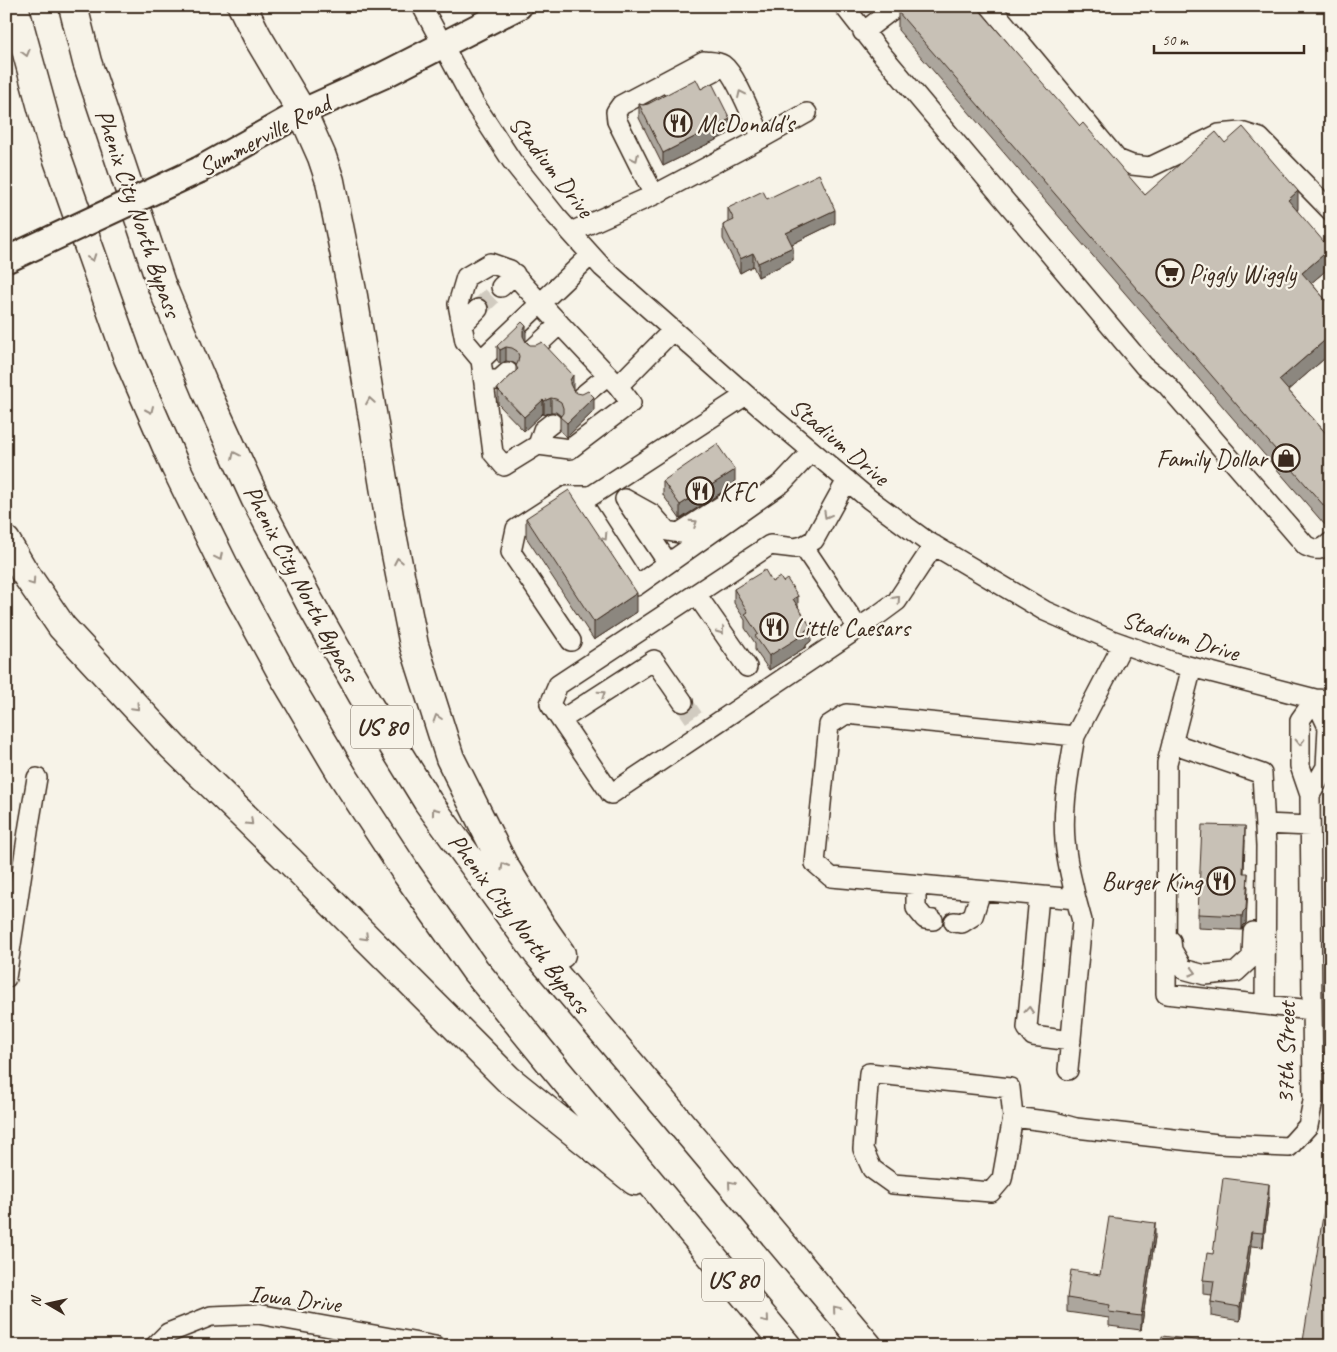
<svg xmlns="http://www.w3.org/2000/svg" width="1337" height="1352" font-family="Caveat,sans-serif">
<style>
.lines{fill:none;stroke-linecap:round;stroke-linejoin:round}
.minor-tunnel{stroke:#d1cbc0;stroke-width:19;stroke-dasharray:19 9;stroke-linecap:butt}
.minor-casing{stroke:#3b2a1e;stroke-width:22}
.major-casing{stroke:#3b2a1e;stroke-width:29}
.highway-casing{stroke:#3b2a1e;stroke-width:31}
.minor{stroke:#f7f3e8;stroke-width:19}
.major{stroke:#f7f3e8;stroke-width:25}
.highway{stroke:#f7f3e8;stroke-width:28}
.major-bridge-casing{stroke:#3b2a1e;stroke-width:29;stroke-linecap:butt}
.major-bridge{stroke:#f7f3e8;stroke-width:25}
.wall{fill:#aca69d;stroke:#3b2a1e}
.shaded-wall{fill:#8c877f;stroke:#3b2a1e}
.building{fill:#c8c1b6;stroke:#3b2a1e}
.oneway{stroke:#998e83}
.labels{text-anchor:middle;stroke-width:4.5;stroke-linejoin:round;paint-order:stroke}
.shield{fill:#f7f3e8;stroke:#73665b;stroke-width:1}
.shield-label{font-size:24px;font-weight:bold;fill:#3b2a1e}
.poi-label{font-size:25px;fill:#3b2a1e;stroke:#f7f3e8;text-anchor:start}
.street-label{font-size:25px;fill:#3b2a1e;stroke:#f7f3e8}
</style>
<rect width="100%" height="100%" fill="#f7f3e8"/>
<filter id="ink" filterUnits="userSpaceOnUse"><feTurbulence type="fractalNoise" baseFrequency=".02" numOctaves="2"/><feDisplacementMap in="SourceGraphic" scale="10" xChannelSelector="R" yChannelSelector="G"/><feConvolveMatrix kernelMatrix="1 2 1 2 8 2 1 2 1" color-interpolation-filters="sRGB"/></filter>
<g filter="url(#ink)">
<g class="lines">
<path class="minor-tunnel" d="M478 309 501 287
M683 702 696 721"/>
<g class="minor-casing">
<path id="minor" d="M422 6 474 103 512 161 556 216 602 267 761 408 869 499 925 540 1045 611 1109 639 1176 663 1315 699 1331 700
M844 6 880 52 1144 366 1166 384 1306 546C1317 551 1321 551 1331 542
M990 6 1117 159 1132 165 1150 167 1219 134 1241 132 1260 138 1331 211
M863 32 897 6
M674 92 724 66
M654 195 617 121 616 112 621 105 704 61C710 62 717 61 723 65 736 74 754 122 762 138
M571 232 654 195 762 138 807 113
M591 255 481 360 493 453 504 466 538 445 570 449 631 403 618 386 673 330
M501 287 515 274
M462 325 478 309
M534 348 560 324
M481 360 465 341 458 304 466 277 490 263 510 270 541 304 618 386
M484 380H499L508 372
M581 397 608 375
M538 445 543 430 552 423
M847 480 814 540 803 546 795 548 770 545 558 685 550 704 611 794 878 615 897 601 934 545
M578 496 636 586 782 483 812 451
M625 499 652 514 667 531 679 533 740 494 758 499
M627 502 668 563
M803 546 858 628
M696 594 747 667
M571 641 511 552 516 529 567 496H591L746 395
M1192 667 1167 763 1166 994 1311 1010
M561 720 654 660 683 702
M1075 736C1068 776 1060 817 1067 857 1069 871 1073 885 1076 899
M1172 743 1262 774 1266 846 1265 1005
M1265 824 1310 826
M916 885V908L925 919 933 920
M1039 896 1027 1028 1033 1036 1071 1041
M954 922 962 923 973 916 981 891
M1171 941 1172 950 1183 969 1205 975 1236 972 1252 957 1253 932
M6 978 29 825 37 778
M1313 1062 1331 1063
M1068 1070 1082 921 1076 899 831 877 815 863 829 725 846 714 1075 736 1123 644
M869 1073 1010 1088 1013 1117 1002 1179 991 1192 893 1184 872 1169 863 1149Z
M1013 1117 1054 1122 1076 1128 1218 1144 1289 1147 1308 1126 1313 1101 1310 795 1300 766V720L1315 699 1328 727 1326 767 1310 795
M155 1346 168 1333 211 1316 258 1314 435 1346"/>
</g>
<g class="major-casing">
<path id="major" d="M199 170 302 112 382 76 519 6"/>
</g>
<g class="highway-casing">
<path id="highway" d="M14 6 50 137 128 358 175 466 227 572 283 675 343 776 407 874 475 970 549 1061 787 1346
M73 6 87 62 161 284 206 391 255 498 309 601 367 703 428 802 538 954 868 1346
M242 6 257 36 302 112 322 157 330 181 353 296 391 529 414 645 450 758 503 864 540 924 561 954
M6 541 23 570 62 627 173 747 290 861 508 1079 635 1181"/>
</g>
<use href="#minor" class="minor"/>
<use href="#major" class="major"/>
<use href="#highway" class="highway"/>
<g class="major-bridge-casing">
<path id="major-bridge" d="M6 260 199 170"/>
</g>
<use href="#major-bridge" class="major-bridge"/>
</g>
<path class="wall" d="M898 12 1080 126 1145 195 1225 143 1298 209 1297 211 1330 267 1311 283 1331 306V353L1288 390 1331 439V520L1325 525 898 30Z
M701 89 730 133 663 166 639 118V104L643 105Z
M767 199 835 223 792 244 793 260 758 277 753 266 740 273 723 239V225L728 222V208Z
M526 340V341L573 389V390L594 411 567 437 560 431V417L561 416 556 412H551L544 415 543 413 524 431 498 404V388L516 371V366L517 365 512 362 506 361 500 364 497 360V346Z
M663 481 735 484 680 519 663 495Z
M526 518 637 612 594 640 526 537Z
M772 582 798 606 811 641 806 645V647L769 670 755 650V643L745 628V620L734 603V589Z
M1245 840 1244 873 1248 887 1246 923 1243 926 1242 930 1198 928V914Z
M1269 1198 1263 1247 1251 1246 1240 1321 1211 1316V1302L1212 1295 1203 1294V1280L1213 1254Z
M1155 1237 1141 1330 1109 1326V1318L1067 1312V1298L1100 1275Z"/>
<path class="shaded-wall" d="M730 119V133L663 166V153Z
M1298 191V209L1288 218V200Z
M835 210V223L786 247V233Z
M793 247V260L758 277V263Z
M1330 249V267L1302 291V273Z
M753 253V266L740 273V259Z
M526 326V340L523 344V350V330Z
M1331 335V353L1279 398V380Z
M506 347V361L500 364V350Z
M573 375V389L570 393V398V380Z
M594 397V411L567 437V423Z
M551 398V412L544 415V401Z
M543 400V413L524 431V417Z
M735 470V484L680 519V505Z
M1331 502V520L1325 525V507Z
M637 593V612L594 640V622Z
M798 596V610L793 599Z
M811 627V641L806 645V647L769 670V656Z
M1245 826V840L1243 887V873Z
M1248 873 1246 923 1243 926 1242 930V916Z
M1269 1184V1198L1263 1247V1233Z
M1155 1223V1237L1141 1330V1316Z
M1251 1232V1246L1240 1321V1307Z"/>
<path class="building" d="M904 6H976L1080 126 1083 123 1145 195 1216 132 1225 143 1243 127 1298 191 1288 200 1330 249 1302 273 1331 306V335L1279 380 1331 439V502L1325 507 898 12Z
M696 79 701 89 712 83 730 119 663 153 639 104 643 105 648 104Z
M819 174 835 210 786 233 793 247 758 263 753 253 740 259 723 225 734 220 728 208 763 191 767 199Z
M522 322 526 326 523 330V336L526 342 530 345H536L542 342 573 375 570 380V384L573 390 577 393 582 394 588 391 594 397 567 423 560 417 563 413V408L561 402 556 399 551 398 544 401 543 400 524 417 498 390V388L518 369 516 366 518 362 519 356 517 351 512 348 506 347 500 350 497 346Z
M717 444 735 470 680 505 663 481Z
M569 490 637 593 594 622 526 518Z
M765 570 772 582 780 577 783 582 787 579 798 596 793 599 811 627 805 631 806 633 769 656 755 636 758 634 745 614 748 612 734 589Z
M1202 825 1245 826 1243 873H1248L1246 909 1243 912 1242 916 1198 914Z
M1223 1178 1269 1184 1263 1233 1251 1232 1240 1307 1211 1302 1214 1281 1203 1280 1207 1253 1213 1254Z
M1326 1197 1331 1198V1346H1305V1341H1303Z
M1109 1217 1155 1223 1141 1316 1109 1312 1110 1305 1067 1298 1071 1270 1100 1275Z
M1162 1336 1203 1341 1202 1346H1161Z"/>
<defs><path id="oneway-chevron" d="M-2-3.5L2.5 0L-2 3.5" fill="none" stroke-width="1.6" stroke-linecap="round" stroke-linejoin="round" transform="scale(1.25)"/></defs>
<g class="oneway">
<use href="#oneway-chevron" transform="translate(26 53) rotate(75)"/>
<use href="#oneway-chevron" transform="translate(741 94) rotate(-115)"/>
<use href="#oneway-chevron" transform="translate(635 158) rotate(64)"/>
<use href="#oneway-chevron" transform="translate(92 258) rotate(70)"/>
<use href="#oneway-chevron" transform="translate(370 401) rotate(-99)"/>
<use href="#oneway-chevron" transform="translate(150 410) rotate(66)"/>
<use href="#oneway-chevron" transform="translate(235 455) rotate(-115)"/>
<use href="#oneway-chevron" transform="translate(827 515) rotate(119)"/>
<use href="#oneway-chevron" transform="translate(694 523) rotate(-33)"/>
<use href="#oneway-chevron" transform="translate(604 537) rotate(57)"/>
<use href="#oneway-chevron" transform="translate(219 557) rotate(64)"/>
<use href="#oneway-chevron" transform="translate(398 561) rotate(-101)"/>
<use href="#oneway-chevron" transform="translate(32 582) rotate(56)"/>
<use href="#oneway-chevron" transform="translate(897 599) rotate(-48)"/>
<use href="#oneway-chevron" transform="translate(721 631) rotate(55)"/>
<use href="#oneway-chevron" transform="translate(602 694) rotate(-33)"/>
<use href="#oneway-chevron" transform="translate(136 707) rotate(47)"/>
<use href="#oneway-chevron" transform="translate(437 718) rotate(-108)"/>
<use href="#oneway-chevron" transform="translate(1300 742) rotate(89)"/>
<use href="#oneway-chevron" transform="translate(435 811) rotate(-126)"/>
<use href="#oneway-chevron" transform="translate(250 822) rotate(44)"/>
<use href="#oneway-chevron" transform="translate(504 866) rotate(-120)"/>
<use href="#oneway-chevron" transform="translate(365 937) rotate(45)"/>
<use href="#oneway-chevron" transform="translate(1193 972) rotate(15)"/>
<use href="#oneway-chevron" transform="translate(1029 1010) rotate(-85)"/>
<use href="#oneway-chevron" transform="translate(731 1184) rotate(-130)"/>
<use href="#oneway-chevron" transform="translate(836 1309) rotate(-130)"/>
<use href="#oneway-chevron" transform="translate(766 1320) rotate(50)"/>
</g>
</g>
<defs>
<g id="restaurant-ring" transform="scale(1.4375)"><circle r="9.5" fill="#f7f3e8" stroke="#3b2a1e" stroke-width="1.5"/><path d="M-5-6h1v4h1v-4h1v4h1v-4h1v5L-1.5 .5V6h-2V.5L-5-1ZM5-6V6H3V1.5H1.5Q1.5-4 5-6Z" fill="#3b2a1e"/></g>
<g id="supermarket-ring" transform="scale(1.4375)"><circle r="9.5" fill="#f7f3e8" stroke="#3b2a1e" stroke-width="1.5"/><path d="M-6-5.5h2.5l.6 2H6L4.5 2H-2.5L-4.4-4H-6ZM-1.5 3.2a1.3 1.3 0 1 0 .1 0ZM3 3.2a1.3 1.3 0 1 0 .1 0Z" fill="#3b2a1e"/></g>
<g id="shop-ring" transform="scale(1.4375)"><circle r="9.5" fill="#f7f3e8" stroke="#3b2a1e" stroke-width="1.5"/><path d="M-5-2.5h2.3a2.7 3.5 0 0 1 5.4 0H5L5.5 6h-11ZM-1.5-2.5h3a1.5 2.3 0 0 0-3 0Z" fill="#3b2a1e"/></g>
</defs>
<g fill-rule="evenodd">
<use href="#restaurant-ring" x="678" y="123"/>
<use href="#supermarket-ring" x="1170" y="273"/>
<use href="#shop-ring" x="1286" y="458"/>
<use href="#restaurant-ring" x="700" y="491"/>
<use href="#restaurant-ring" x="774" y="627"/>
<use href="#restaurant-ring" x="1221" y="881"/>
</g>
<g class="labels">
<g class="shield">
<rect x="351" y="705.5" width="62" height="43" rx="4"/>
<rect x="702" y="1258.5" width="62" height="43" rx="4"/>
</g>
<g class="shield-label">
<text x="382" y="735">US 80</text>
<text x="733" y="1288">US 80</text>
</g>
<g class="poi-label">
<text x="697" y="132">McDonald's</text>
<text x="1189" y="282">Piggly Wiggly</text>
<text x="1267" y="467" text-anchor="end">Family Dollar</text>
<text x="719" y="500">KFC</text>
<text x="793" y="636">Little Caesars</text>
<text x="1202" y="890" text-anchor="end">Burger King</text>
</g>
<g class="street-label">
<text transform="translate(264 135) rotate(-28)" y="9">Summerville Road</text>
<text transform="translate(552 166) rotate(52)" y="9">Stadium Drive</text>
<text transform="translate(139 213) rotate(71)" y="9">Phenix City North Bypass</text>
<text transform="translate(840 441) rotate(40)" y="9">Stadium Drive</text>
<text transform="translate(302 583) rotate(62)" y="9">Phenix City North Bypass</text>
<text transform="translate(1181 635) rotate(17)" y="9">Stadium Drive</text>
<text transform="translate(520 923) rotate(53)" y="9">Phenix City North Bypass</text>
<text transform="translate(1285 1053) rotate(-89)" y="9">37th Street</text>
<text transform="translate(295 1298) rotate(7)" y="9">Iowa Drive</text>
</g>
</g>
<rect width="1337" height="1352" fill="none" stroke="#f7f3e8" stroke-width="25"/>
<rect x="12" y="12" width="1312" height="1327" fill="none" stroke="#3b2a1e" stroke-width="2" filter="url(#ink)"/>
<g transform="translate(48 1304) rotate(279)" stroke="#f7f3e8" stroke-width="4" paint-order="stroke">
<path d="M0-4L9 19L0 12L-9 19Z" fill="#3b2a1e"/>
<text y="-8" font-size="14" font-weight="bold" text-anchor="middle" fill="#3b2a1e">N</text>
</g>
<path d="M1154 45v8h150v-8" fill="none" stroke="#3b2a1e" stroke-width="2.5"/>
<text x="1162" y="45" font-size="15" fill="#3b2a1e" stroke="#f7f3e8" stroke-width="4" paint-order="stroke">50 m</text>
</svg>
